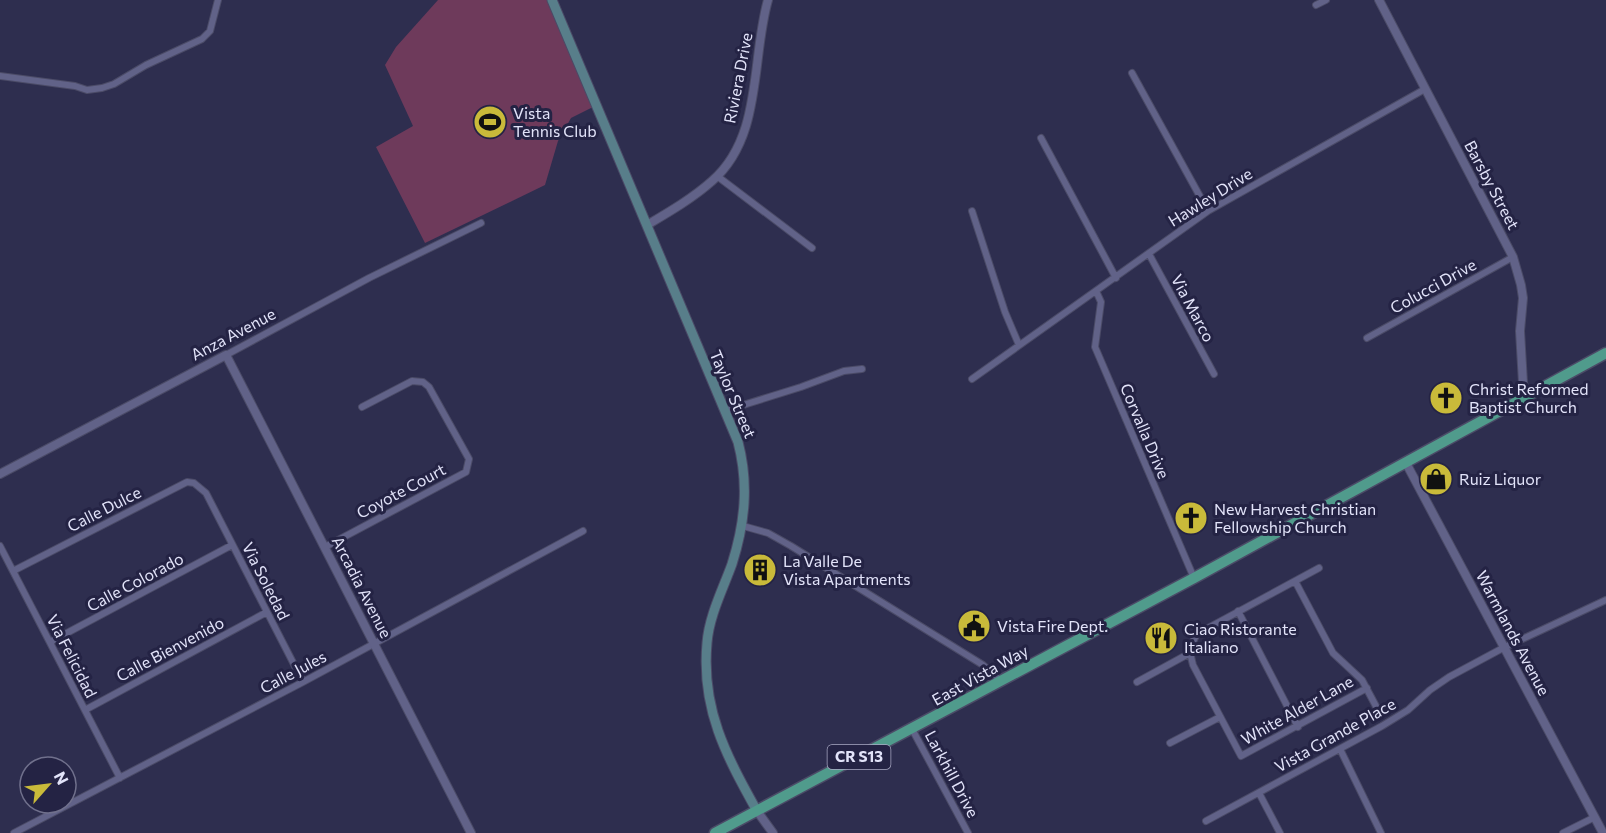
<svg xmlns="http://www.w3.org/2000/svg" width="1606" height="833" font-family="Commissioner,sans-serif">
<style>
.grass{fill:#6e3a5b}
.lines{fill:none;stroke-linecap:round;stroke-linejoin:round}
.minor-casing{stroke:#4b4b67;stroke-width:8}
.tertiary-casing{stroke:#4b4b67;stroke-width:10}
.secondary-casing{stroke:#4b4b67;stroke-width:11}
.primary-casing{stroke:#4b4b67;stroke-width:13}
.minor{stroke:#616288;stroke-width:6}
.tertiary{stroke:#616288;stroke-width:8}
.secondary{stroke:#587e8a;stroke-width:9}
.primary{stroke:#509b8c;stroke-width:10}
.labels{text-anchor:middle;stroke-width:6;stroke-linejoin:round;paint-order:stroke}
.shield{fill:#242344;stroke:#a9a9c3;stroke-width:1.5}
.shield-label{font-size:15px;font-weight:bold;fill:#e2e3f9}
.street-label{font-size:16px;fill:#e2e3f9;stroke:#242344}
.poi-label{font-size:16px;fill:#e2e3f9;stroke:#242344;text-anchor:start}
</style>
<rect width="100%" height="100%" fill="#2e2e4f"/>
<path class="grass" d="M438 0H551L595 106 571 118 558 141 545 185 425 243 376 147 413 126 385 65 396 47Z"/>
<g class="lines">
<g class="minor-casing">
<path id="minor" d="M1316 5 1326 0
M1132 73 1208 211
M0 76 75 86 87 90 102 88 114 84 146 65 202 39 210 31 218 0
M1041 138 1116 278
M717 176 812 248
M972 211 1005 312 1019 345
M1149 254 1214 374
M1096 291 1101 302 1095 347 1194 578
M1367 338 1513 257
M226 355 369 278 481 223
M972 379 1208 211 1425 89
M724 411 801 387 844 371 862 369
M743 526 768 533 791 546 983 665 1000 680
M0 546 120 778
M325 547 466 472 469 459 429 387 423 382 412 381 362 407
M1319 568 1197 634C1190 646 1189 652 1193 665L1241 756 1367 688
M13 571 187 482 194 483 206 493 303 682
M1295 581 1333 653 1362 680 1378 710
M1238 611 1298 727
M50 642 232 545
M1137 682 1190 653
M85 710 267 612
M912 729 968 833
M1170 743 1220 717
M1340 749 1381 833
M1259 793 1280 833
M1206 821 1382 726 1408 710 1430 690 1449 677 1503 648 1606 600
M14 833 303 682 583 531
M1563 833 1595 817"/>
</g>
<g class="tertiary-casing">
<path id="tertiary" d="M1379 0 1513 257 1521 285 1523 298 1520 331 1523 383 1527 397
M647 225C669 212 693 198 712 181 763 137 751 59 768 0
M1406 463 1603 833
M0 474 226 355 471 833
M757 811 773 833"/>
</g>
<g class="secondary-casing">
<path id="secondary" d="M552 0 738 442C749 484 745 523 732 564 723 589 709 616 707 643 701 709 726 755 757 811"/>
</g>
<g class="primary-casing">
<path id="primary" d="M715 833 1194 578 1606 353"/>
</g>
<use href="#minor" class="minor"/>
<use href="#tertiary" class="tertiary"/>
<use href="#secondary" class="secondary"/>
<use href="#primary" class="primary"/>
</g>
<defs>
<g id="stadium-disc" transform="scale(1.725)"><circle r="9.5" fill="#c9ba3a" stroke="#242344"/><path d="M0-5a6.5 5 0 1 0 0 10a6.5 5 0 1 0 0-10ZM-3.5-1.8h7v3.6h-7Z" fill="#111"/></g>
<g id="church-disc" transform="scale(1.725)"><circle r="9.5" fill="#c9ba3a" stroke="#242344"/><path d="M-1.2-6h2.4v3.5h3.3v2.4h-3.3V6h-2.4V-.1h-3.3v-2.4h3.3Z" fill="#111"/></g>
<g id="shop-disc" transform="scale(1.725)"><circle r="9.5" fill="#c9ba3a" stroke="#242344"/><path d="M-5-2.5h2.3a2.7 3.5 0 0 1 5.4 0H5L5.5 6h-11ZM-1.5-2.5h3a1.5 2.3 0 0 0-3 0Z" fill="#111"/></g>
<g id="building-disc" transform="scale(1.725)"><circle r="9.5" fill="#c9ba3a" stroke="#242344"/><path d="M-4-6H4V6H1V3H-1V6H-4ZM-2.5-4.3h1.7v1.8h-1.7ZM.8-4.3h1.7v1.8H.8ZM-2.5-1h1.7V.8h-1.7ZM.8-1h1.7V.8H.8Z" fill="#111"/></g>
<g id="civic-disc" transform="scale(1.725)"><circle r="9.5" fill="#c9ba3a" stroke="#242344"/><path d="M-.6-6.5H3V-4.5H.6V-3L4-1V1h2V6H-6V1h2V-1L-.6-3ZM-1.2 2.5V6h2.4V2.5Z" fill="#111"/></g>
<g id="restaurant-disc" transform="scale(1.725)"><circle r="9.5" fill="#c9ba3a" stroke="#242344"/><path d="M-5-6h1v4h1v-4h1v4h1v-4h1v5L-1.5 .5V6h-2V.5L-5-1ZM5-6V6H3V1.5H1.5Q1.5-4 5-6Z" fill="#111"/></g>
</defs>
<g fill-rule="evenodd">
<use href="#stadium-disc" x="490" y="122"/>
<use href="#church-disc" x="1446" y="398"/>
<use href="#shop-disc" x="1436" y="479"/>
<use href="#church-disc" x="1191" y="518"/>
<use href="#building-disc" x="760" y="570"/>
<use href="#civic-disc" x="974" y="626"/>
<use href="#restaurant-disc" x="1161" y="638"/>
</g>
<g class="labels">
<rect class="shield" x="827.5" y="745" width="63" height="24" rx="4.5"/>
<g class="shield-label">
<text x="859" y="762">CR S13</text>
</g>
<g class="street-label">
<text transform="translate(738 78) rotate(-79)" y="6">Riviera Drive</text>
<text transform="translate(1492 185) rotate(62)" y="6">Barsby Street</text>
<text transform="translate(1210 197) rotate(-32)" y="6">Hawley Drive</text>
<text transform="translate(1433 286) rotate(-29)" y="6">Colucci Drive</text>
<text transform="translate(1193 308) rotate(62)" y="6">Via Marco</text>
<text transform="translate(233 334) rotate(-28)" y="6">Anza Avenue</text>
<text transform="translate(733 394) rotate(67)" y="6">Taylor Street</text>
<text transform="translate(1145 431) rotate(67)" y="6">Corvalla Drive</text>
<text transform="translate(401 491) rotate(-28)" y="6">Coyote Court</text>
<text transform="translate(104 509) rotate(-27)" y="6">Calle Dulce</text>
<text transform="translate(266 581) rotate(63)" y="6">Via Soledad</text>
<text transform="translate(135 582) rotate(-28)" y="6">Calle Colorado</text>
<text transform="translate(362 587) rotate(63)" y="6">Arcadia Avenue</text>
<text transform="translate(1513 633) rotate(62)" y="6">Warmlands Avenue</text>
<text transform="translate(170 649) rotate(-28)" y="6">Calle Bienvenido</text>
<text transform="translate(72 656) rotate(63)" y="6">Via Felicidad</text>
<text transform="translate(293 672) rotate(-28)" y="6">Calle Jules</text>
<text transform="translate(980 675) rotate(-29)" y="6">East Vista Way</text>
<text transform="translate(1297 710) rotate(-29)" y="6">White Alder Lane</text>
<text transform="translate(1335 735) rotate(-29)" y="6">Vista Grande Place</text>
<text transform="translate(952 774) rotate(62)" y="6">Larkhill Drive</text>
</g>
<g class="poi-label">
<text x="513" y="119">Vista<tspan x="513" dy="18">Tennis Club</tspan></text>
<text x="1469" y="395">Christ Reformed<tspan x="1469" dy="18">Baptist Church</tspan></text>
<text x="1459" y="485">Ruiz Liquor</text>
<text x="1214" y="515">New Harvest Christian<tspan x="1214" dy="18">Fellowship Church</tspan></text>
<text x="783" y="567">La Valle De<tspan x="783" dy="18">Vista Apartments</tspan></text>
<text x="997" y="632">Vista Fire Dept.</text>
<text x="1184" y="635">Ciao Ristorante<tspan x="1184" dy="18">Italiano</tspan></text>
</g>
</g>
<g transform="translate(48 785) rotate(62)"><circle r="28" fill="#242344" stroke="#70708c" stroke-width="1.5"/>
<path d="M0-4.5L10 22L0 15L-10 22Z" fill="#c9ba3a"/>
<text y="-9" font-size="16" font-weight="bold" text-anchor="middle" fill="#e2e3f9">N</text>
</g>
</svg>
